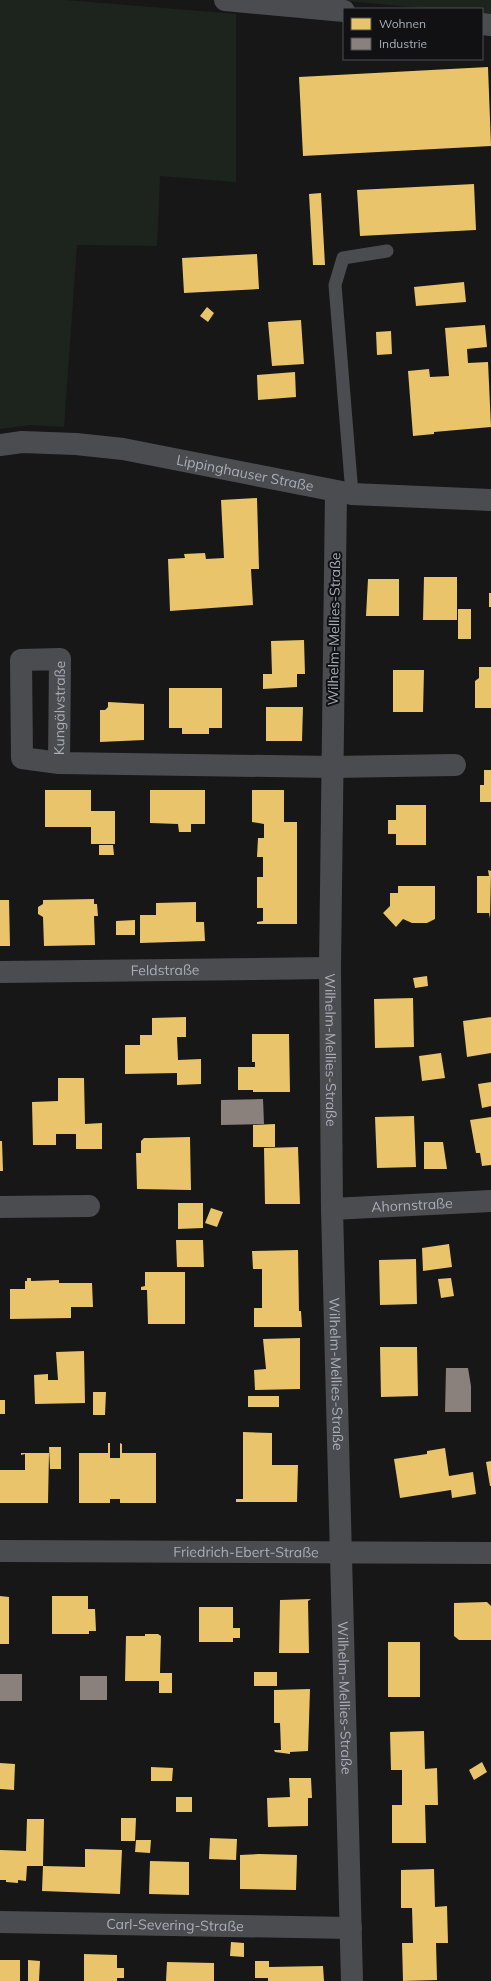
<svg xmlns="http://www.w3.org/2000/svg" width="491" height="1981" font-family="Mulish,sans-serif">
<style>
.green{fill:#1d241e}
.homes{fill:#e9c46a}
.industry{fill:#8a817c}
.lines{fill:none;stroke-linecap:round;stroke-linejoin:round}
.lane{stroke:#4b4c50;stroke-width:13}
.street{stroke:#4b4c50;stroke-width:22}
.labels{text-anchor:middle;stroke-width:4;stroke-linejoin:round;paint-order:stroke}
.street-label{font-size:14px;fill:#a8adb8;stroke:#111113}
</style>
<rect width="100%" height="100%" fill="#171717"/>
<path class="green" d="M0 0H66L236 14V182L160 176 157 246 77 245 64 427 30 425 0 429Z
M338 0H491V15L482 14V9H431Z"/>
<path class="homes" d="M488 67 491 146 303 156 299 77Z
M474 184 476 230 360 236 357 190Z
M321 193 325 265H313L309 194Z
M257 254 259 289 184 293 182 258Z
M464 282 466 302 416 306 414 287Z
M207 307 214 313 208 322 200 316Z
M301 320 304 364 272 366 268 322Z
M485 325 487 347 467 349 468 363 488 362 491 427 434 432V434L413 436 408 371 429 369 430 377 449 376 445 328Z
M391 331 392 354 377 355 376 332Z
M295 372 296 397 258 400 257 375Z
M257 498 259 569H251L253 605 170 611 168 559 185 558 184 554 205 553 206 559 224 558 221 500Z
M424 577H457V620H423Z
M368 579H399V616H366Z
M489 593H491V607H489Z
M458 609H471V639H458Z
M304 640 305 674H297V687L263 689V674H272L271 641Z
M479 667H491V708H475V681L479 678Z
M393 670H424L423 712H393Z
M169 688H222V728H209V734H182V728H169Z
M108 702 144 704V740L100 742V710H105L108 707Z
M266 707H303L302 741H266Z
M484 770H491V802H480V785H484Z
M45 790H91V811H115V844H91V827H45Z
M150 790H205V824H191V832H179L178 824 150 823Z
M252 790H284V822H297V924H257V922L263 921V908H257V877H263V857H257L258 838H264V824L252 822Z
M396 805H426V845H396V834H388V820H396Z
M99 845H113L114 855H99Z
M488 870 491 871 490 919 489 913H477V876H489Z
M398 886H435V919L427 923H412L403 919 396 927 383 913 390 906V893H398Z
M94 899V904H97L98 916H94L95 945 44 946 43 917 38 914V907L43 904V900Z
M0 900H9L10 946H0Z
M196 902V922H204L205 941 140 943V915H156V903Z
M135 920V935H116V921Z
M427 976 428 986 415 988 413 978Z
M413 998 414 1047 375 1048 374 999Z
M186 1017V1037H177L178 1060 201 1059V1084L177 1085V1073L125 1074V1045H140V1035H152V1018Z
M491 1017V1053L467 1057 463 1021Z
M252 1034H289L290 1092H253V1090H238V1067H255V1062H252Z
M441 1053 445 1078 422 1081 419 1056Z
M58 1078H84L85 1124 102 1123V1149H76V1134H56V1145H33L32 1102 58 1101Z
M491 1082V1106L482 1108 478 1084Z
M414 1116 416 1167 377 1168 375 1117Z
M491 1117V1165L482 1166 480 1153H476L470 1120Z
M275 1124V1147H253V1125Z
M190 1137 191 1190 137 1189 136 1153H141V1141L144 1138H150Z
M0 1141H2L3 1171H0Z
M424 1142H443L447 1169H424Z
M298 1147 300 1204H265L264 1148Z
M178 1203H203V1228L178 1229Z
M211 1208 223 1212 217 1227 205 1223Z
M176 1240H203L204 1267H177Z
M449 1244 452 1267 423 1271 422 1248Z
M298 1250 299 1311H301L302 1327H254V1308H262V1269H253L252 1251Z
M416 1259 417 1304 380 1305 379 1260Z
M145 1272H185V1324H148L147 1290H141V1287L145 1286Z
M27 1278H31V1281L59 1280V1283H92L93 1307H71V1318L10 1319V1289H25V1281H27Z
M451 1278 454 1296 441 1298 438 1279Z
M300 1338V1389L255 1390 254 1370 266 1369 263 1339Z
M380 1347H417L418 1396 381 1397Z
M84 1351 85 1403 35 1404 34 1375 48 1374V1380H58L56 1352Z
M93 1392H106L105 1415H93Z
M248 1396H279V1407H248Z
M0 1400H5V1414H0Z
M243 1432 272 1433V1465H298L297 1502H236V1499H243Z
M108 1443H110V1458H120V1443L122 1444V1453H156V1503H120V1499H110V1503H79V1453H108Z
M49 1447H61V1469H50Z
M445 1448 449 1476 473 1472 476 1494 452 1498 451 1490 400 1498 394 1459 427 1454V1451Z
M21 1453H49L48 1503H0V1470H25V1454L21 1455Z
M491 1461V1486H490L486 1462Z
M0 1596 9 1597V1644H0Z
M52 1596H88V1609H95L96 1631H89V1634H52Z
M311 1599 308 1601 309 1653H279L280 1600Z
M487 1602 491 1606V1640H459L454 1636V1603Z
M199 1607H233V1628H240V1638H233V1642H199Z
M145 1634H158L161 1636 160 1673H172V1693H159V1681H125L126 1636H145Z
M388 1642H420V1697H388Z
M254 1672H277V1686H254Z
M310 1689 308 1751 290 1752V1754L275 1752 274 1750H281L280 1723H274V1690Z
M424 1731 425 1769 437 1768 438 1805H425L426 1843H392V1805H402V1770H391L390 1732Z
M482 1762 487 1772 474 1780 469 1770Z
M0 1763 15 1764 14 1790 0 1789Z
M151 1767 173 1768 172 1781H151Z
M289 1778H311L312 1798H308V1826L268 1827 267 1798 290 1797Z
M176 1797H192V1812H176Z
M121 1818H136L135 1841H121Z
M27 1819H44L43 1866 85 1867V1849L122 1850 120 1894 42 1891 43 1866H27L26 1881 18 1880V1883L6 1882V1880H0V1850L26 1851Z
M210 1838 237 1839 236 1860 209 1859Z
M136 1840H151L150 1853 135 1852Z
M259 1854 297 1855 296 1890 240 1889V1855Z
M150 1861 189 1862V1895L149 1894Z
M434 1869 435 1907 447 1906 448 1943H436L437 1980 403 1981 402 1943H413L412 1908H401V1870Z
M231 1942 244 1943V1957L230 1956Z
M84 1954 117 1955V1968H124V1978H117V1981H84Z
M0 1960H20V1981H0Z
M28 1960 40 1961 39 1981H28Z
M255 1961H269V1967L323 1966 324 1981H268V1978H255Z
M167 1962 214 1963V1981H166Z"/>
<path class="industry" d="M263 1099 264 1124 221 1125V1100Z
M446 1368H468L471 1386V1412H445Z
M0 1674H22V1701H0Z
M80 1676H107V1700H80Z"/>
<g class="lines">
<path class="lane" d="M352 494 335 285 343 258 387 251"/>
<g class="street">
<path d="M225 0 344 11"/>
<path d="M482 24 491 25"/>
<path id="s1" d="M0 445 22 442 76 444 123 449 352 494 491 500"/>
<path id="s2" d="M336 492 330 968 332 1209 352 1981"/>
<path id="s3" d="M59 763 60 659 21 660 22 758 59 763 332 767 455 765"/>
<path id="s4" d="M0 972 330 968"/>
<path d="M0 1207 89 1206"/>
<path id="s5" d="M332 1209 491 1201"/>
<path id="s6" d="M0 1551 491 1553"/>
<path id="s7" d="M0 1922 351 1928"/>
</g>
</g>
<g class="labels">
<g class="street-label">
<text dy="5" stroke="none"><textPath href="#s1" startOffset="248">Lippinghauser Straße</textPath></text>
<text transform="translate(334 629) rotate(-89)" y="5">Wilhelm-Mellies-Straße</text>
<text dy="5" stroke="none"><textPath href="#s3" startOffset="55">Kungälvstraße</textPath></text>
<text dy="5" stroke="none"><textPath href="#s4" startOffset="165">Feldstraße</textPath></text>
<text dy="5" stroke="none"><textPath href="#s2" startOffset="558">Wilhelm-Mellies-Straße</textPath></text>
<text dy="5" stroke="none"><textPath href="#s5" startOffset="80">Ahornstraße</textPath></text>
<text dy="5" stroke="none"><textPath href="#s2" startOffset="882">Wilhelm-Mellies-Straße</textPath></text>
<text dy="5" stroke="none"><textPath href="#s6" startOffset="246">Friedrich-Ebert-Straße</textPath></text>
<text dy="5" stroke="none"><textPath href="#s2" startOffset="1206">Wilhelm-Mellies-Straße</textPath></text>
<text dy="5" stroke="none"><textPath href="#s7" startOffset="175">Carl-Severing-Straße</textPath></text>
</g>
</g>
<rect x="343" y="8" width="140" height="52" fill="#111113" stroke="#4d4f55"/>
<rect x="351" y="18" width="20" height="12" fill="#e9c46a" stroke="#4d4f55"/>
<text x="379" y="28" font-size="12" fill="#a8adb8">Wohnen</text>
<rect x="351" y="38" width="20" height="12" fill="#8a817c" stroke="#4d4f55"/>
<text x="379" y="48" font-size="12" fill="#a8adb8">Industrie</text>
</svg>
